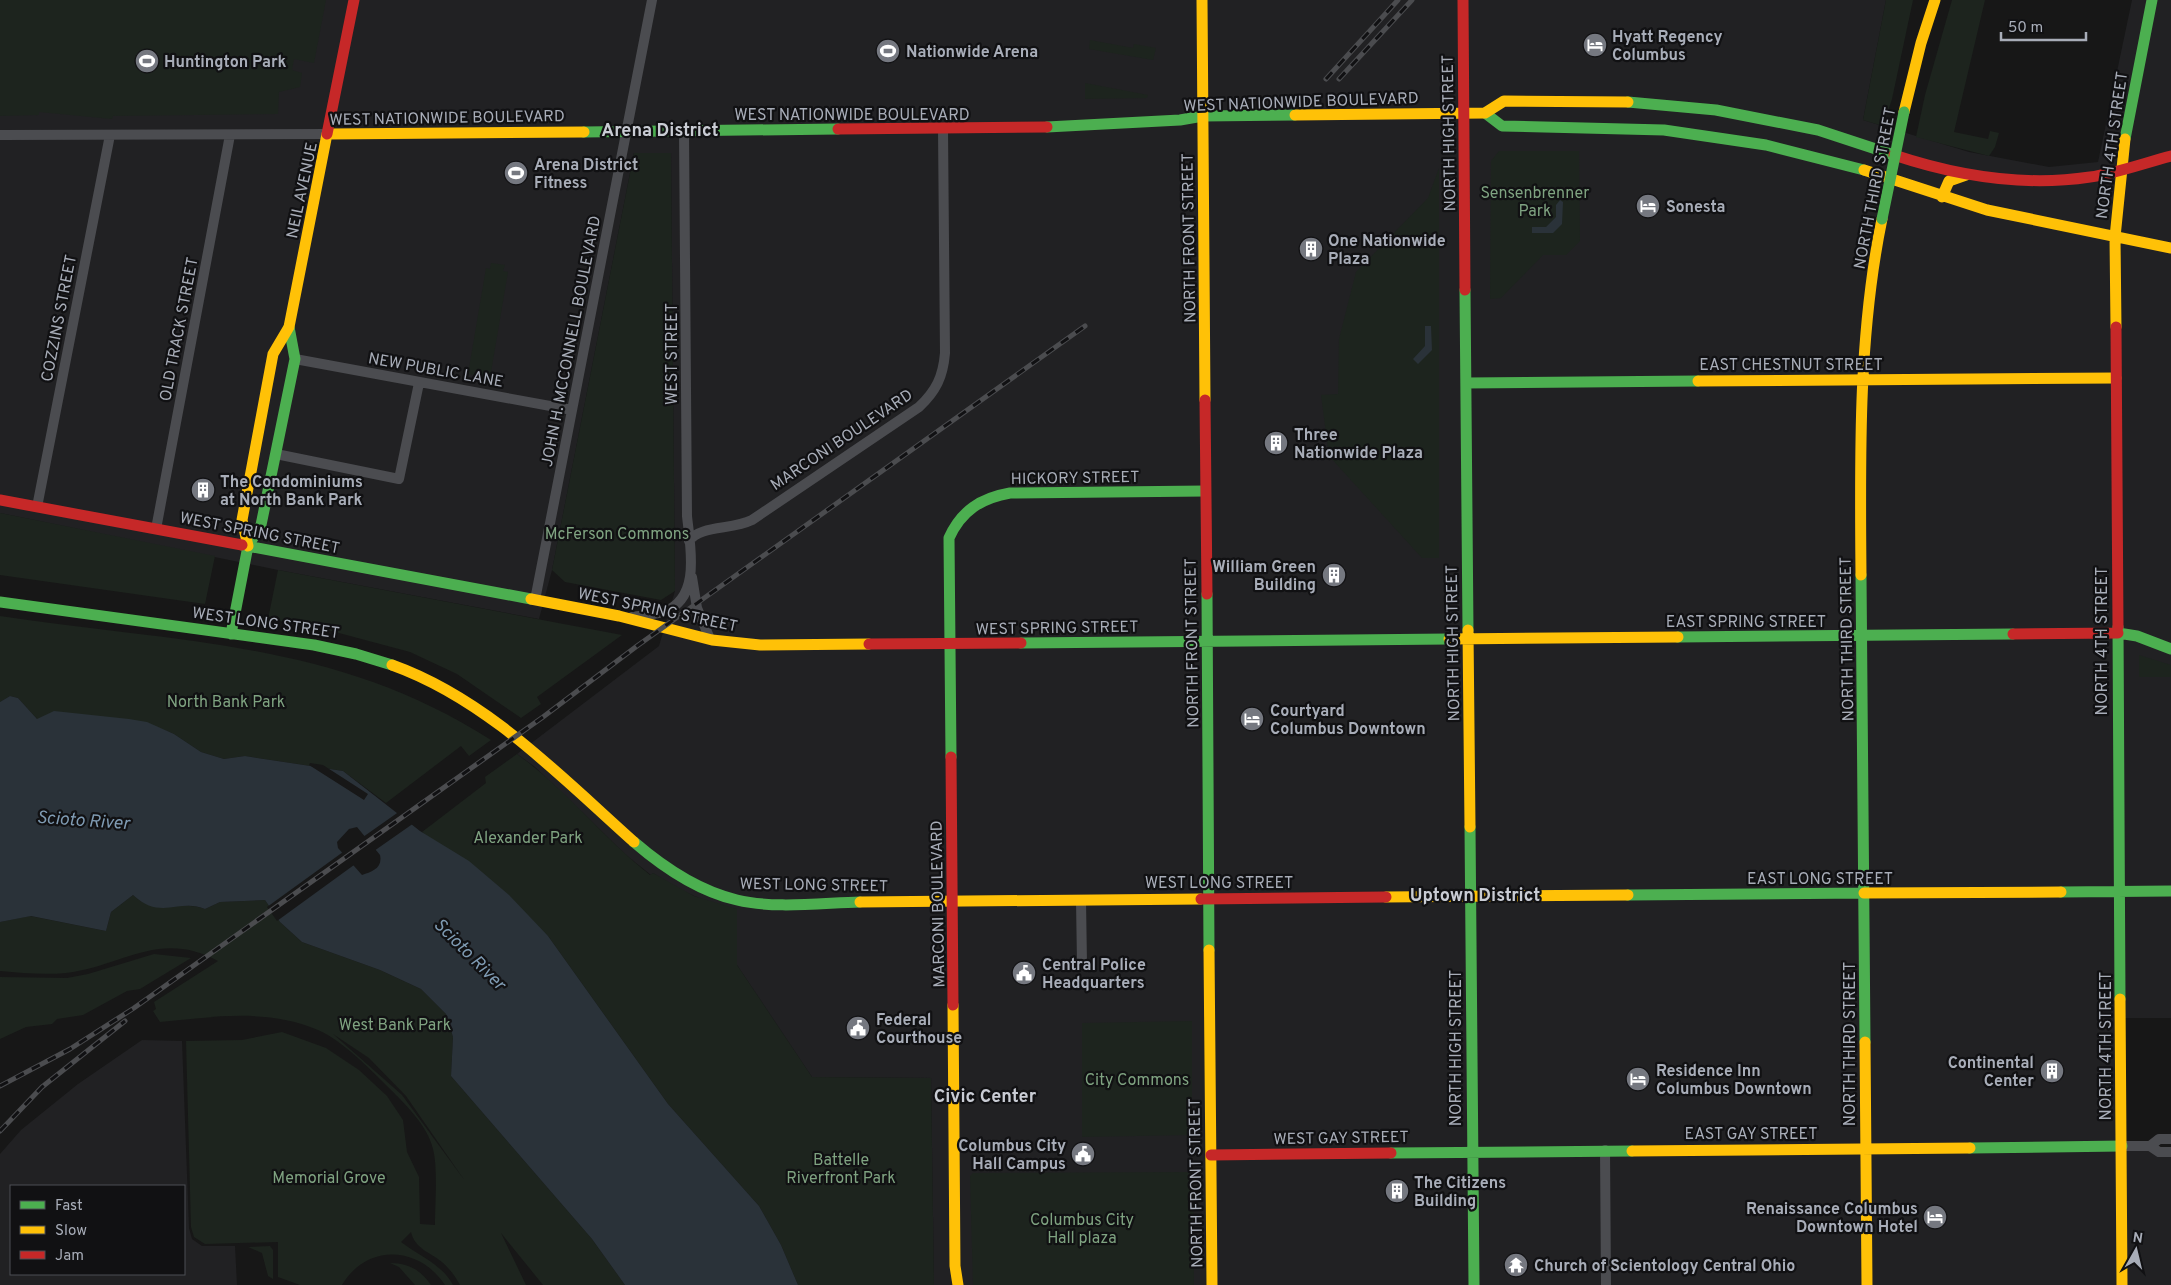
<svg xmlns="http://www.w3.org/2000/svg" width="2171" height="1285" font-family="Overpass,sans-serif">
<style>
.built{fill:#212123;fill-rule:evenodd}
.green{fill:#1d241e;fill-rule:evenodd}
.water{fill:#2a3239;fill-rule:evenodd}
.pier{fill:#171717}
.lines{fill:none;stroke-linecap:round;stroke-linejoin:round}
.street{stroke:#4b4c50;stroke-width:10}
.fast{stroke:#4caf50;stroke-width:11}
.slow{stroke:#ffc107;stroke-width:11}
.jam{stroke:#c62828;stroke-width:11}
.rail-casing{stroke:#4b4c4f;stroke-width:5}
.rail{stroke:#111113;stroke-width:3;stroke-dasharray:9;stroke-linecap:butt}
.fast-bridge{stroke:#4caf50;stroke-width:11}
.labels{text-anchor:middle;stroke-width:4.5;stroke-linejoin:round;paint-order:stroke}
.poi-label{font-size:16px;font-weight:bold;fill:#a8adb8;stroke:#111113;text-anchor:start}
.street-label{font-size:16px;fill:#a8adb8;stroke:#111113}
.park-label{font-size:16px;fill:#7fa381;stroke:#111113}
.neighbourhood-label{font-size:18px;font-weight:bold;fill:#c9ccd4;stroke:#111113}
.water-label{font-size:18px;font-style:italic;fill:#7f9bb3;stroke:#111113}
</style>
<rect width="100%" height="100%" fill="#171717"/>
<path class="built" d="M0 0H1886L1863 120 1969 152 2049 167 2098 162 2132 0H2171V1018H2121L2122 1146 2171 1152V1285H934L931 1078 812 1077 737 965 736 909 711 903 678 889 653 873 651 875 626 855 535 767 517 754 659 646 675 591 671 153H634L552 570 539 619 278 570 0 513Z
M142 1040 182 1041 189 1228 192 1239 202 1246H235L237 1285H0V1154L21 1130 78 1084ZM11 1186H184V1274H11Z"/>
<path class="green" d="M0 0H326L314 63 294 59 292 70 302 73 300 87 279 92 278 114 113 116 112 119 39 112V115L0 116Z
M1886 0H1913L1892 99 1883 126 1863 120Z
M1952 0H1985L1954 132 1988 139 1990 131 1999 133 1995 147 1989 156 1916 137 1925 95Z
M1090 40 1133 48 1134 44 1156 48 1153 60 1089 49Z
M1085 83 1148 95 1147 98 1085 99Z
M1499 151H1579L1580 241 1566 255H1543L1501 298 1490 299 1491 161Z
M634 153H671L675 591 661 600 565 582 552 570Z
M1439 168V558H1422L1329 456 1321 395 1338 394 1339 339 1356 272 1428 198Z
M491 263 505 265 503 271 508 272 490 378 468 374 486 268 490 269Z
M0 513 215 556 205 604 0 575Z
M278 570 622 635 537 697 541 704 521 718 457 674 410 652 324 629 268 619Z
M0 616C176 643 335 640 491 740L469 756 461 746 386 803 343 771 245 756 224 759 201 752 174 734 162 729 37 719 18 698 10 696 0 702Z
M2139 655 2171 665V677H2139Z
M517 754C566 789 603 838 650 875L653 873 694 896 737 909V965L812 1077 931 1078 934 1285H798L781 1245 759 1206 668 1104 548 936 422 832 486 783 485 777Z
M133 895C156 917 182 899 205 909L220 902 265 900 280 922 302 942 380 970 421 989 446 1014 453 1037 451 1076 592 1239 625 1285H543L501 1233 526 1285H460C455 1276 450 1269 442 1262 430 1252 415 1249 411 1232L401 1242C419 1256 442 1264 453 1285H445C419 1246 367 1243 342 1285H300L278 1277V1242L205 1244 194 1237 191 1227 186 1041 242 1040 282 1032 326 1048 359 1070 387 1096 403 1120 407 1152 419 1177 420 1224 435 1225C435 1204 438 1168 433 1149 428 1126 405 1104 389 1088 370 1069 343 1041 318 1030 268 1008 212 1017 160 1022L153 1011 156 1009 154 1002 218 961C161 929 122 966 66 973 44 975 21 973 0 971V922L30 916 106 931 111 912ZM333 1034 369 1058 406 1096 465 1181 402 1095Z
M154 954 191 958 140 989 127 991 83 1015 57 1019 52 1024 26 1027 0 1039V977L67 978 88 974Z
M1192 1021V1135L1082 1137V1023Z
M1188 1172 1193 1175 1194 1285H973L970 1176 973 1173Z
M270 1246 273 1250V1279L268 1276 262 1253 248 1247Z
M390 1263C408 1263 421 1270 431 1285H415L399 1267Z"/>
<path class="water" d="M1560 200 1563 202 1562 224 1553 233H1532V227H1546L1556 217V205Z
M1425 326H1431L1432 350 1418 364 1413 359 1425 346Z
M10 696 18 698 37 719 54 711 129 719 147 722 174 734 201 752 224 759 245 756 343 771 420 831 469 861 509 895 548 936 668 1104 759 1206 781 1245 798 1285H625L592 1239 451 1076 453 1037 446 1014 421 989 380 970 302 942 280 922 265 900 220 902 205 909C179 898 161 921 133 895L111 912 106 931 31 916 0 922V702ZM357 827 380 855C383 868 372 872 362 875L338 848 337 842 349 829Z"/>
<path class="pier" d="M310 763 323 765 368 794 364 800 309 765Z
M400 811 414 823 374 851 363 837Z
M343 852 354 865 277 921 267 907Z"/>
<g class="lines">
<path class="street" d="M0 135 329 134
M295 359 572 410
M276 454 399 479 419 383
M37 507 110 135
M156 529 230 135
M689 541C700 525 732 530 752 520L919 407C936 391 943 377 945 353L943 129
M692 577 697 608 710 639
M535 600 652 0
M632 617C642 615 653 615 663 612 702 599 690 546 687 516L684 131
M1081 900 1082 964
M2122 1146H2150L2159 1139H2171
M2150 1146 2159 1152H2171
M1605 1150 1606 1285"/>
<path class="fast" d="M1628 102 1716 110 1818 130 1894 155
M1485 113 1502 126 1664 130 1766 145 1864 170
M1047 127 1180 120 1203 116 1295 115
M584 132 838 129
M2125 139 2152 0
M1465 290 1468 630
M1466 383 1698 381
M242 545 531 599
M1861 575 1865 1042
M1207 594 1209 950
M0 602 314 645 356 654 392 665
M2118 627 2120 999
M2118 633 2137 636 2171 649
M231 634 248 546 261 525 295 359 289 327
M1678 637 2013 634
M1021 643 1449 639
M951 757 949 538C961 511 981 498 1010 493L1205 491
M1470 827 1474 1285
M634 842C663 867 698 891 737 900 774 909 821 903 860 902
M2061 892 2171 891
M1628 895 1864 893
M1970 1148 2122 1146
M1391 1153 1632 1151"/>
<path class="slow" d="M1202 0 1205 400
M1904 112 1921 43 1935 0
M1295 115 1485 113 1504 101 1628 102
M329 134 584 132
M1864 170 1987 210 2171 248
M1942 197 1949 181 1966 175
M2116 327 2115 237 2125 139
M1698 381 2116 378
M248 546 242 520 273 354 289 327 327 134
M1861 575C1860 457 1858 335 1882 219
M531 599 619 616 712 640 760 645 869 644
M1468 630 1470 827
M1449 639 1678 637
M392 665C487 699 560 776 634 842
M1864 893 2061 892
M1386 897 1628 895
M860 902 1201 899
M1209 950 1212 1285
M2120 999 2122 1285
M953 1005 955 1266 958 1285
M1865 1042 1867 1285
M1632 1151 1970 1148"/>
<path class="jam" d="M1463 0 1465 290
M838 129 1047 127
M327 134 354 0
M1894 155C1957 176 2023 187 2090 177 2117 173 2144 163 2171 156
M2116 327 2118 627
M1205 400 1207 594
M0 500 242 545
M2013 634 2118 633
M869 644 1021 643
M951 757 953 1005
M1201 899 1386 897
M1211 1155 1391 1153"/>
<g class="rail-casing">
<path id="rail" d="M1326 79 1398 0
M1339 79 1412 0
M0 1086 70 1049 134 1008 543 717 637 646 1085 326
M0 1131 42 1087 125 1021"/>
</g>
<use href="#rail" class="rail"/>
<path class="fast-bridge" d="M1882 219 1904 112"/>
</g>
<defs>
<g id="hotel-disc" transform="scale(1.25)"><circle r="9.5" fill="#757880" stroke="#111113"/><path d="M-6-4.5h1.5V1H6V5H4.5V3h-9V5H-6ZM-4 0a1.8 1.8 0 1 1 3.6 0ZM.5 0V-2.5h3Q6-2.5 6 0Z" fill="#fff"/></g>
<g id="stadium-disc" transform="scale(1.25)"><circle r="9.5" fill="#757880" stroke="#111113"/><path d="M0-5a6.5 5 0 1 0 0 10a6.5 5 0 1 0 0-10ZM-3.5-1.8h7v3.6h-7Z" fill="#fff"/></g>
<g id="building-disc" transform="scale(1.25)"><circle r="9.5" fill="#757880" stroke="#111113"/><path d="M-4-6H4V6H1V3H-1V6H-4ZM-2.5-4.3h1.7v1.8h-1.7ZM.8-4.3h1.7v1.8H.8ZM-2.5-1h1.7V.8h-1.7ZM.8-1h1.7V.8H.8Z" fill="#fff"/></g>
<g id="civic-disc" transform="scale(1.25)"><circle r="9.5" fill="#757880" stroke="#111113"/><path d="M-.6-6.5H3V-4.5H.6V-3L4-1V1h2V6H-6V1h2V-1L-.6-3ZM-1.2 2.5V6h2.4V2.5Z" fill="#fff"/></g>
<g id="temple-disc" transform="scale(1.25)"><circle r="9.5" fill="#757880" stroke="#111113"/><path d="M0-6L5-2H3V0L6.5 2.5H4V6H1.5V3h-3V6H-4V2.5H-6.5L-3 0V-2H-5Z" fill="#fff"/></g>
</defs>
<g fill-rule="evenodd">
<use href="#hotel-disc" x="1595" y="45"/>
<use href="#stadium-disc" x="888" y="51"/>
<use href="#stadium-disc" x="147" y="61"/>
<use href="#stadium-disc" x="516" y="173"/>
<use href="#hotel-disc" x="1648" y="206"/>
<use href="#building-disc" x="1311" y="249"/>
<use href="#building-disc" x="1276" y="443"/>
<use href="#building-disc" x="203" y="490"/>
<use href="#building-disc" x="1334" y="575"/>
<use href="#hotel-disc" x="1252" y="719"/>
<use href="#civic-disc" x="1024" y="973"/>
<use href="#civic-disc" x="858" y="1028"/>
<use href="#building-disc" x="2052" y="1071"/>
<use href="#hotel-disc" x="1638" y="1079"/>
<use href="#civic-disc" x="1083" y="1154"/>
<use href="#building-disc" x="1397" y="1191"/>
<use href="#hotel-disc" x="1935" y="1217"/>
<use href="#temple-disc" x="1516" y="1265"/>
</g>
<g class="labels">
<g class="poi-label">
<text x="1612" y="42">Hyatt Regency<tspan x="1612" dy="18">Columbus</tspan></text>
<text x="906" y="57">Nationwide Arena</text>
<text x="164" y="67">Huntington Park</text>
<text x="534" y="170">Arena District<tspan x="534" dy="18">Fitness</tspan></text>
<text x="1666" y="212">Sonesta</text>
<text x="1328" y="246">One Nationwide<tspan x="1328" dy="18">Plaza</tspan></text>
<text x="1294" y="440">Three<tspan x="1294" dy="18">Nationwide Plaza</tspan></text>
<text x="220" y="487">The Condominiums<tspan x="220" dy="18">at North Bank Park</tspan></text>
<text x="1316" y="572" text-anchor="end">William Green<tspan x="1316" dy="18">Building</tspan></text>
<text x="1270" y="716">Courtyard<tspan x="1270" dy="18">Columbus Downtown</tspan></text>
<text x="1042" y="970">Central Police<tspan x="1042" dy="18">Headquarters</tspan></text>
<text x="876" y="1025">Federal<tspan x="876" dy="18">Courthouse</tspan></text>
<text x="2034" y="1068" text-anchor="end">Continental<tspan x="2034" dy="18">Center</tspan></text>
<text x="1656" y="1076">Residence Inn<tspan x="1656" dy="18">Columbus Downtown</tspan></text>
<text x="1066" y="1151" text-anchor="end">Columbus City<tspan x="1066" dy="18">Hall Campus</tspan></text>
<text x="1414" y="1188">The Citizens<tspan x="1414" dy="18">Building</tspan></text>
<text x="1918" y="1214" text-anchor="end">Renaissance Columbus<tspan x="1918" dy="18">Downtown Hotel</tspan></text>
<text x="1534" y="1271">Church of Scientology Central Ohio</text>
</g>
<g class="street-label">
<text transform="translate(1301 101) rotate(-2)" y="6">WEST NATIONWIDE BOULEVARD</text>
<text x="852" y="120">WEST NATIONWIDE BOULEVARD</text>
<text transform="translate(447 117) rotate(-1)" y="6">WEST NATIONWIDE BOULEVARD</text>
<text transform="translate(1448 133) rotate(-91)" y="6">NORTH HIGH STREET</text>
<text transform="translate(2111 145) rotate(-82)" y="6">NORTH 4TH STREET</text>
<text transform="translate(1874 188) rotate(-79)" y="6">NORTH THIRD STREET</text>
<text transform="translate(301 190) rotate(-78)" y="6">NEIL AVENUE</text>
<text transform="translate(1188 238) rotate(-91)" y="6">NORTH FRONT STREET</text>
<text transform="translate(58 318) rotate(-79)" y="6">COZZINS STREET</text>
<text transform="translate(178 329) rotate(-79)" y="6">OLD TRACK STREET</text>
<text transform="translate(570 341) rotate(-79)" y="6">JOHN H. MCCONNELL BOULEVARD</text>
<text transform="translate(671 354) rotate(-90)" y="6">WEST STREET</text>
<text x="1791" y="370">EAST CHESTNUT STREET</text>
<text transform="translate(436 369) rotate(10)" y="6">NEW PUBLIC LANE</text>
<text transform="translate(841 439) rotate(-34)" y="6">MARCONI BOULEVARD</text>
<text transform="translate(1075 477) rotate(-1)" y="6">HICKORY STREET</text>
<text transform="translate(260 532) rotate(11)" y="6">WEST SPRING STREET</text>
<text transform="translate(658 609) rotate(12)" y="6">WEST SPRING STREET</text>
<text x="1746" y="627">EAST SPRING STREET</text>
<text transform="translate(266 622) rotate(8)" y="6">WEST LONG STREET</text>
<text transform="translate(1057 627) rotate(-1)" y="6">WEST SPRING STREET</text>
<text transform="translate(1846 639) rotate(-91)" y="6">NORTH THIRD STREET</text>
<text transform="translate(2101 641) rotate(-90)" y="6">NORTH 4TH STREET</text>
<text transform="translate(1191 643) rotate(-91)" y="6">NORTH FRONT STREET</text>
<text transform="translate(1452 643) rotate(-91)" y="6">NORTH HIGH STREET</text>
<text x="1820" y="884">EAST LONG STREET</text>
<text x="1219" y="888">WEST LONG STREET</text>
<text transform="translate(814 884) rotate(1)" y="6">WEST LONG STREET</text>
<text transform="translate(937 904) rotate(-91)" y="6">MARCONI BOULEVARD</text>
<text transform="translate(1849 1044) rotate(-90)" y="6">NORTH THIRD STREET</text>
<text transform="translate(2105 1046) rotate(-90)" y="6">NORTH 4TH STREET</text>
<text transform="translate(1455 1048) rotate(-90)" y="6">NORTH HIGH STREET</text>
<text x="1751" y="1139">EAST GAY STREET</text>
<text transform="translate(1341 1137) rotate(-1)" y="6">WEST GAY STREET</text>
<text transform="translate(1195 1183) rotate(-91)" y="6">NORTH FRONT STREET</text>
</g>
<g class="park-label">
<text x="1535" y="198">Sensenbrenner<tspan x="1535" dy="18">Park</tspan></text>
<text x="617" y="539">McFerson Commons</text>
<text x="226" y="707">North Bank Park</text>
<text x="528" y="843">Alexander Park</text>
<text x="395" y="1030">West Bank Park</text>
<text x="1137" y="1085">City Commons</text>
<text x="841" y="1165">Battelle<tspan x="841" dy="18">Riverfront Park</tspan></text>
<text x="329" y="1183">Memorial Grove</text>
<text x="1082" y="1225">Columbus City<tspan x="1082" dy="18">Hall plaza</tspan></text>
</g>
<g class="neighbourhood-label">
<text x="660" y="136">Arena District</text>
<text x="1475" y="901">Uptown District</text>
<text x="985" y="1102">Civic Center</text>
</g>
<g class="water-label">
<text transform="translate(83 820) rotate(4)" y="6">Scioto River</text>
<text transform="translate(470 954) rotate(45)" y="6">Scioto River</text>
</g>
</g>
<rect x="10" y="1185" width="175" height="90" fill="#111113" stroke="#4d4f55"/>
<rect x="20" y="1201" width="25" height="8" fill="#4caf50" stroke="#4d4f55"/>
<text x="55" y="1210" font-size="15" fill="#a8adb8">Fast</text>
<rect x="20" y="1226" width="25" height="8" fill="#ffc107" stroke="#4d4f55"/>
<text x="55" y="1235" font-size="15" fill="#a8adb8">Slow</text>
<rect x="20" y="1251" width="25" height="8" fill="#c62828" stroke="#4d4f55"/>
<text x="55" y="1260" font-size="15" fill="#a8adb8">Jam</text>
<g transform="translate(2136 1250) rotate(8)" stroke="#111113" stroke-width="4" paint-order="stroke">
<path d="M0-4L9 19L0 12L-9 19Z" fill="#a8adb8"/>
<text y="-8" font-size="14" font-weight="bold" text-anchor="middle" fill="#a8adb8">N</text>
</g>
<path d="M2001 32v8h85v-8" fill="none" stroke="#a8adb8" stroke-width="2.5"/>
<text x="2008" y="32" font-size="15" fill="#a8adb8" stroke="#111113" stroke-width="4" paint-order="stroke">50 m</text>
</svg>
